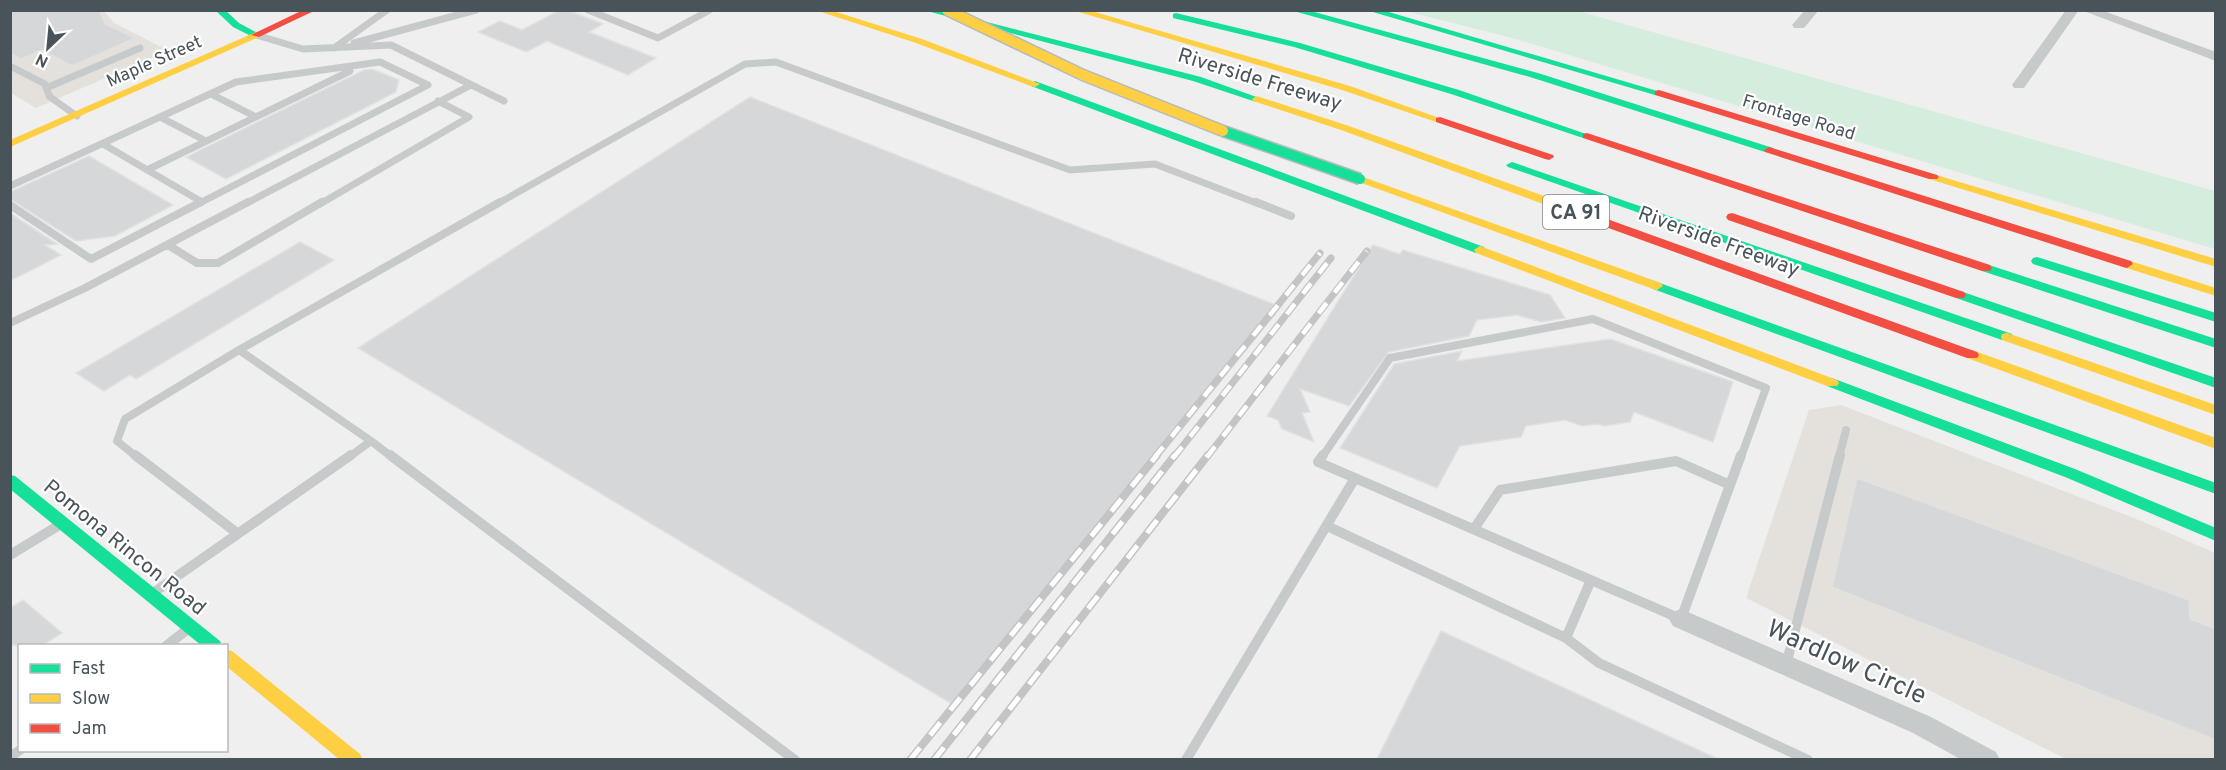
<svg xmlns="http://www.w3.org/2000/svg" width="2226" height="770" font-family="Overpass,sans-serif">
<style>
.commercial{fill:#e4e1dc}
.green{fill:#d5eddc}
.building{fill:#d5d7d8;stroke:#e0e1e2;stroke-width:1.5}
.lines{fill:none;stroke-linecap:round;stroke-linejoin:round}
.lane-far2{stroke:#c7cacb;stroke-width:7}
.lane-far1{stroke:#c7cacb;stroke-width:8}
.lane{stroke:#c7cacb;stroke-width:10}
.street{fill:#c7cacb;fill-rule:evenodd}
.fast{fill:#16e098;fill-rule:evenodd}
.slow{fill:#ffcf43;fill-rule:evenodd}
.jam{fill:#f24e42;fill-rule:evenodd}
.rail-far1-casing{stroke:#c3c4c6;stroke-width:7}
.rail-casing{stroke:#c3c4c6;stroke-width:8}
.rail-far1{stroke:#fff;stroke-width:4.5;stroke-dasharray:13;stroke-linecap:butt}
.rail{stroke:#fff;stroke-width:5;stroke-dasharray:16;stroke-linecap:butt}
.fast-bridge-casing{stroke:#b5babe;stroke-width:13;stroke-linecap:butt}
.slow-bridge-casing{stroke:#b5babe;stroke-width:13;stroke-linecap:butt}
.fast-bridge{stroke:#16e098;stroke-width:10}
.slow-bridge{stroke:#ffcf43;stroke-width:10}
.labels{text-anchor:middle;stroke-width:4.5;stroke-linejoin:round;paint-order:stroke}
.far-street-label{font-size:18px;fill:#48535a;stroke:#fff}
.shield{fill:#fff;stroke:#7f878c;stroke-width:1.5}
.shield-label{font-size:20px;font-weight:bold;fill:#48535a}
.street-label{font-size:21px;fill:#48535a;stroke:#fff}
.near-street-label{font-size:26px;fill:#48535a;stroke:#fff}
</style>
<rect width="100%" height="100%" fill="#efefef"/>
<path class="commercial" d="M11 11H104L114 23 165 49 163 53 36 108 11 93Z
M1841 405 2144 522 2215 553V759H2066L1746 598 1809 410Z"/>
<path class="green" d="M1406 11H1578L2215 191V249L1512 38Z"/>
<path class="building" d="M10 10H99L105 24 135 38 72 66 42 50 21 59 10 53Z
M560 10H567L603 24 589 32 656 58 628 75 547 41 526 52 478 32 500 21 522 30Z
M372 69 399 80 396 92 226 179 186 157 364 70Z
M750 97 1281 307 957 707 358 348Z
M89 156 173 205 115 236 76 241 10 199V192Z
M10 213 57 244 45 245 61 255 10 281Z
M300 242 334 260 136 379 130 375 104 391 76 373Z
M1373 245 1400 254 1403 250 1550 295 1565 318 1541 322 1517 315 1477 320 1469 336 1389 352 1349 406 1300 389 1310 412 1302 413 1314 442 1282 429 1278 420 1267 416Z
M1610 339 1733 382 1713 442 1634 412 1630 422 1604 426 1598 424 1582 426 1565 420 1526 426 1521 437 1460 446 1437 488 1340 448 1394 364 1462 351 1457 361Z
M1857 478 2189 600 2190 619 2216 629V740L1832 587Z
M23 600 62 633 43 645H10V608Z
M1441 631 1718 759H1377Z"/>
<g class="lines">
<path class="lane-far2" d="M588 10 658 38 710 10
M256 35 303 49 391 45 504 101
M354 43 476 10
M334 48 387 10
M10 66 45 84 46 88
M211 94 256 117
M77 116 50 97 46 88 140 48
M160 117 206 141
M103 144 202 202
M147 170 350 71
M10 186 236 82 380 62 428 85 198 204
M245 204 471 85
M320 204 469 117 438 101
M497 204 745 64 776 62 1070 170 1155 164 1259 204"/>
<path class="lane-far1" d="M1256 202 1291 216
M10 205 91 259 201 202
M168 245 197 263H218L322 202
M10 323 85 288 248 202
M371 441 239 350 500 202
M137 457 117 441 125 419 239 350
M349 457 371 441 392 457
M1322 457 1390 358 1593 319 1766 388 1741 457
M1839 457 1846 430"/>
<path class="lane" d="M135 455 237 533
M390 455 795 760
M1323 455 1318 462 1681 619 1741 455
M1327 526 1566 638 1599 663 1808 760
M1474 529 1500 490 1676 461 1730 485
M10 555 61 524
M153 593 351 455
M1566 638 1591 580
M166 646 188 629
M1786 665 1840 455
M10 757 20 750
M1186 760 1355 478"/>
<path class="street" d="M1805 10H1819L1804 28H1794L1792 25Z
M2066 10H2079L2024 88H2014L2012 85Z
M2081 10H2101L2216 52V61Z
M1681 609 1931 717 1996 752 2000 760H1962L1913 733 1673 626 1669 619 1673 612Z"/>
<path class="fast" d="M215 10H225L239 23 261 35 253 37 233 27Z
M923 10H940L1201 77 1262 99 1257 102 1253 101 1193 81Z
M1290 10H1307L1538 73 1773 148 1774 150 1773 152H1765L1530 77Z
M1366 10H1382L1664 93 1663 95H1655Z
M1176 13 1300 43 1459 90 1592 136 1591 138H1583L1451 94 1294 47 1173 18V14Z
M1035 81 1484 247 1486 250 1484 253H1476L1031 86 1030 84Z
M1512 162 2012 334 2013 337 2012 340H2002L1508 167 1506 165Z
M2037 257 2216 313V322L2033 264 2031 261 2033 258Z
M1986 264 2216 339V348L1982 271 1980 268 1982 265Z
M1657 282 2216 483V494L1653 289 1651 286 1653 283Z
M1960 291 2216 378V388L1956 298 1954 295 1956 292Z
M1832 378 2075 469 2216 528V541L2065 477 1827 386 1825 383Z
M10 475 15 476 220 641 222 646H202L10 489Z"/>
<path class="slow" d="M815 10H830L922 39 1040 84 1035 87 1031 86 916 43Z
M1072 10H1088L1350 86 1445 120 1444 122H1436L1342 90Z
M256 32 261 35 259 37 10 147V140Z
M1257 96 1349 126 1611 220 1613 223 1611 226H1603L1341 130 1253 101 1252 99Z
M1933 174 2216 259V267L1929 179V175Z
M1360 176 1661 283 1663 286 1657 290 1653 289 1356 181 1354 179Z
M1480 246 1837 380 1839 383 1837 386H1827L1476 253 1474 250Z
M2127 260 2216 288V296L2123 267 2121 264Z
M2007 333 2216 405V415L2002 340 2001 337 2002 334Z
M1972 350 2216 438V449L1967 358 1965 355 1967 352Z
M226 649 232 651 360 754 363 760H340L226 666Z"/>
<path class="jam" d="M303 10H316L259 37 251 35Z
M1659 90 1937 175 1939 177 1937 179H1929L1655 95V91Z
M1440 117 1553 155 1554 157 1549 160 1545 159 1436 122V118Z
M1587 133 1990 265 1992 268 1990 271H1982L1583 138V134Z
M1769 147 2131 261 2133 264 2127 268 2123 267 1765 152 1764 150Z
M1732 213 1964 292 1966 295 1964 298H1956L1728 220 1726 217 1728 214Z
M1607 219 1977 352 1979 355 1977 358H1967L1603 226 1601 223Z"/>
<g class="rail-far1-casing">
<path id="rail-far1" d="M1155 457 1320 253
M1174 457 1331 258
M1207 457 1367 251"/>
</g>
<g class="rail-casing">
<path id="rail" d="M910 760 1157 455
M934 760 1175 455
M970 760 1208 455"/>
</g>
<use href="#rail-far1" class="rail-far1"/>
<use href="#rail" class="rail"/>
<g class="fast-bridge-casing">
<path id="fast-bridge" d="M1223 131 1360 179"/>
</g>
<g class="slow-bridge-casing">
<path id="slow-bridge" d="M947 10 1083 75 1223 131"/>
</g>
<use href="#fast-bridge" class="fast-bridge"/>
<use href="#slow-bridge" class="slow-bridge"/>
</g>
<g class="labels">
<g class="far-street-label">
<text transform="translate(154 61) rotate(-24)" y="6">Maple Street</text>
<text transform="translate(1799 117) rotate(17)" y="6">Frontage Road</text>
</g>
<rect class="shield" x="1543" y="195" width="66" height="34" rx="4.5"/>
<g class="shield-label">
<text x="1576" y="219">CA 91</text>
</g>
<g class="street-label">
<text transform="translate(1260 79) rotate(17)" y="7">Riverside Freeway</text>
<text transform="translate(1719 241) rotate(20)" y="7">Riverside Freeway</text>
<text transform="translate(125 547) rotate(39)" y="7">Pomona Rincon Road</text>
</g>
<g class="near-street-label">
<text transform="translate(1847 661) rotate(24)" y="9">Wardlow Circle</text>
</g>
</g>
<rect width="2226" height="770" fill="none" stroke="#48535a" stroke-width="24"/>
<rect x="18" y="644" width="210" height="108" fill="#ffffff" stroke="#b6babd" stroke-width="1.5"/>
<rect x="30" y="664" width="30" height="9" fill="#16e098" stroke="#b6babd" stroke-width="1.5"/>
<text x="72" y="674" font-size="18" fill="#48535a">Fast</text>
<rect x="30" y="694" width="30" height="9" fill="#ffcf43" stroke="#b6babd" stroke-width="1.5"/>
<text x="72" y="704" font-size="18" fill="#48535a">Slow</text>
<rect x="30" y="724" width="30" height="9" fill="#f24e42" stroke="#b6babd" stroke-width="1.5"/>
<text x="72" y="734" font-size="18" fill="#48535a">Jam</text>
<g transform="translate(48 48) rotate(206)" stroke="#ffffff" stroke-width="4.5" paint-order="stroke">
<path d="M0-4.5L10 22L0 15L-10 22Z" fill="#48535a"/>
<text y="-9" font-size="16" font-weight="bold" text-anchor="middle" fill="#48535a">N</text>
</g>
</svg>
